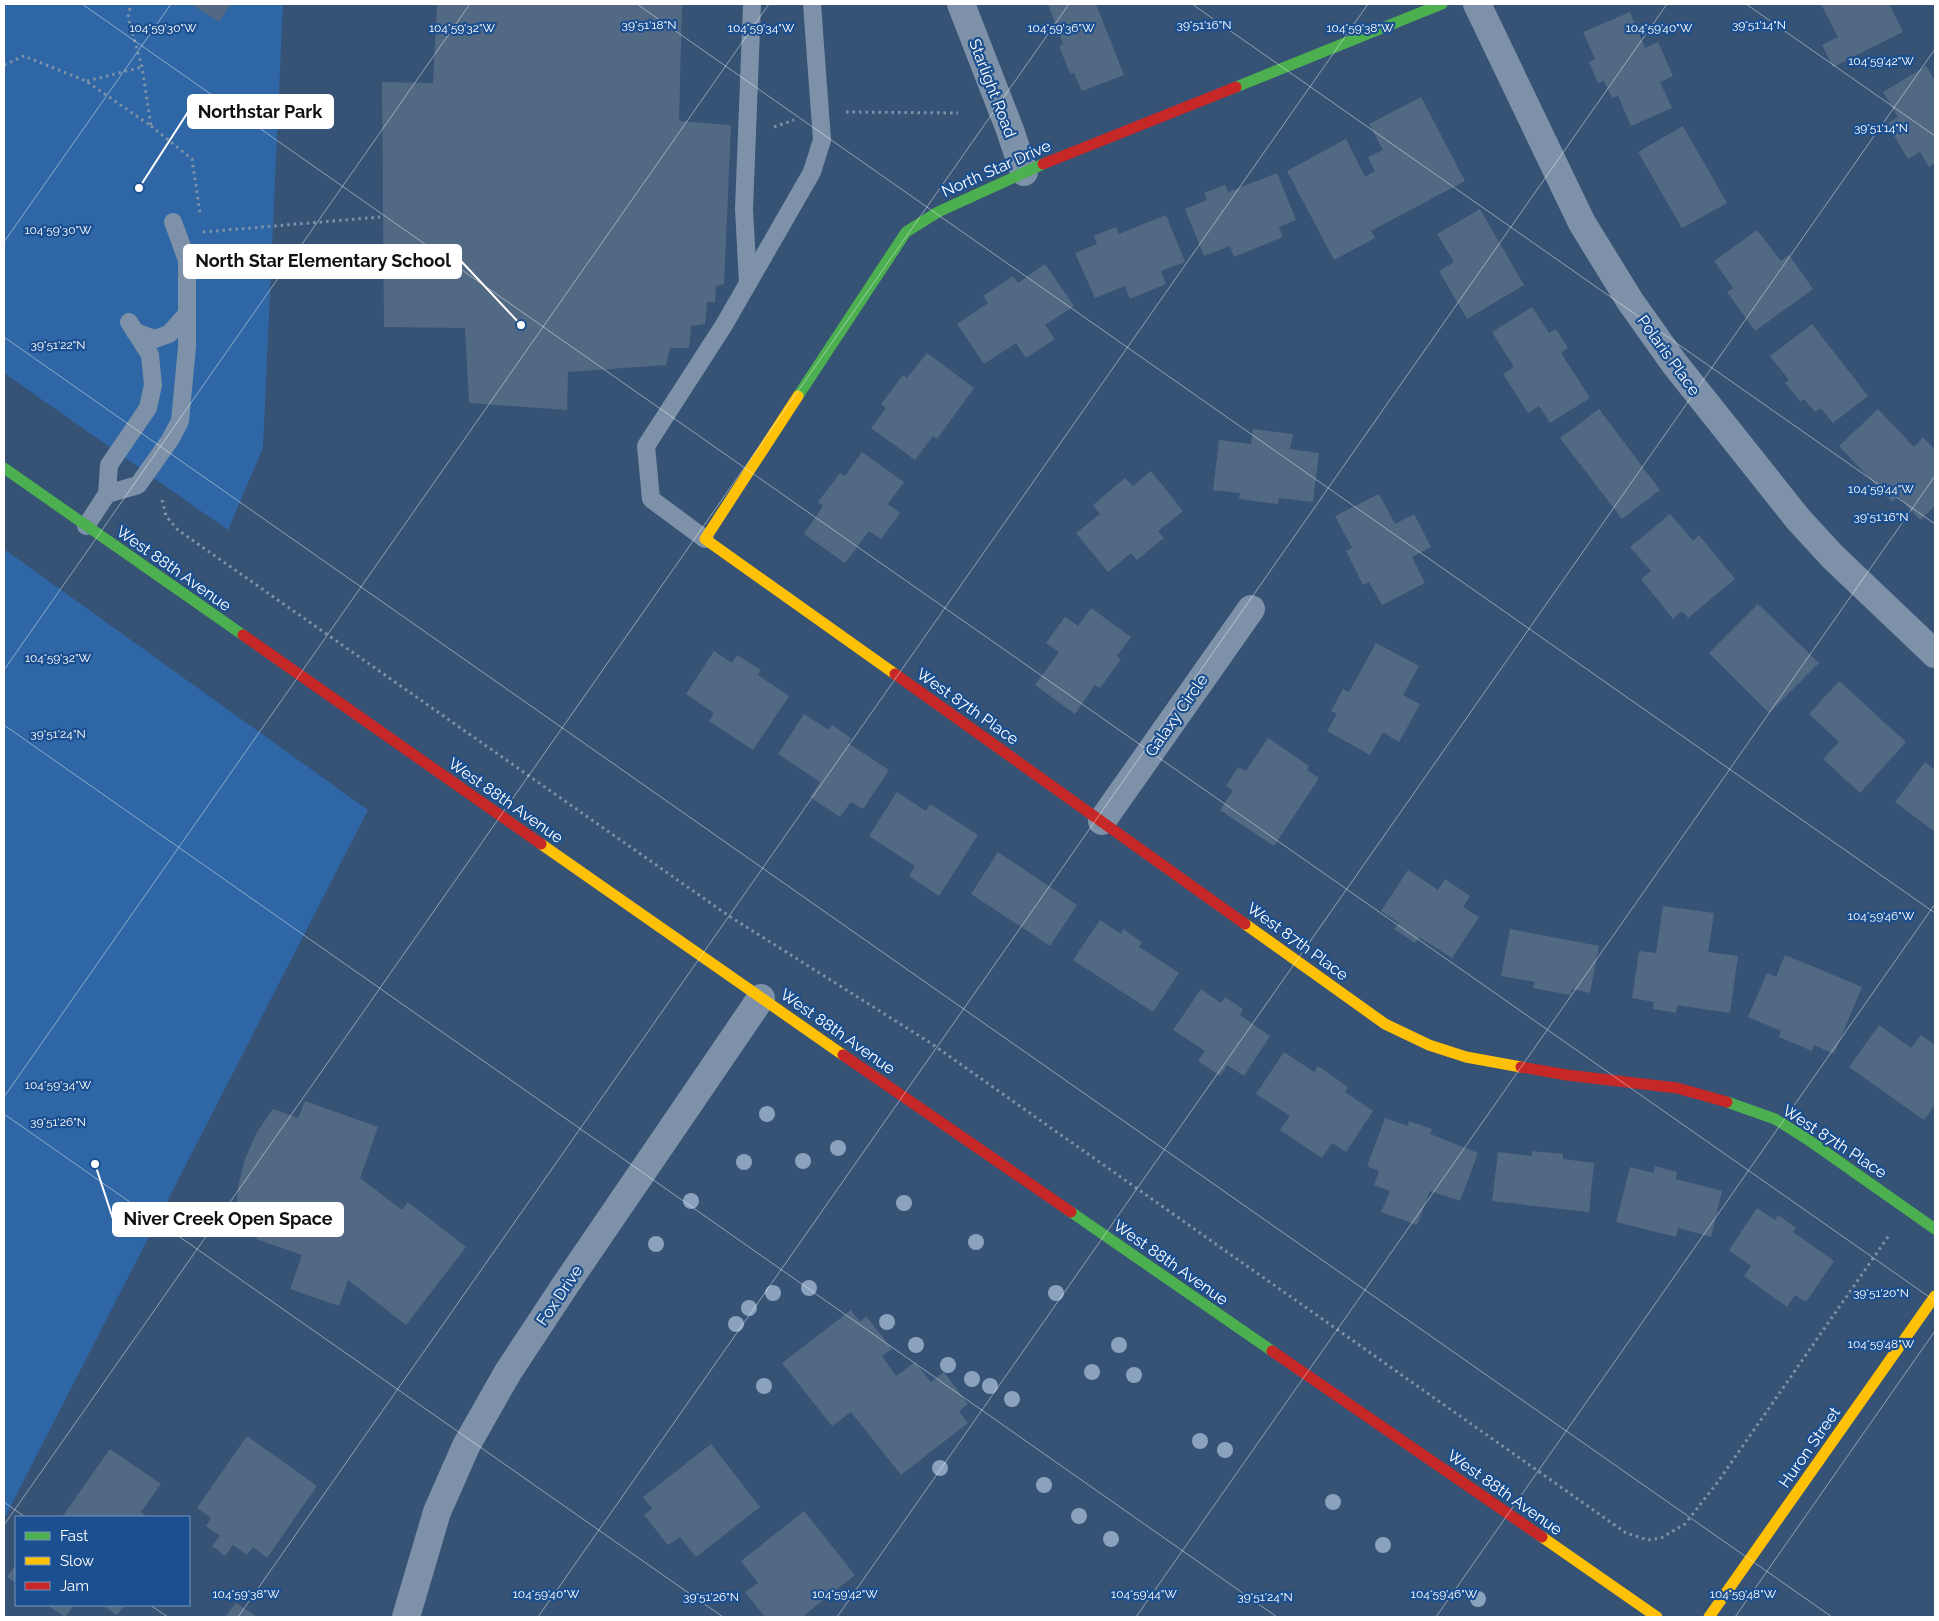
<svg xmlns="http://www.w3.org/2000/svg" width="1939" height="1621" font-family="Raleway,sans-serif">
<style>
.green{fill:#2f66a5}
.building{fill:#526984}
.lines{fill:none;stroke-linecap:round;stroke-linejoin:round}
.path{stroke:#7d92a8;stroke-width:3;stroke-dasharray:2.5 4;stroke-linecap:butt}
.lane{stroke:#7d92a8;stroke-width:18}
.street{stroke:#7d92a8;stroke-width:28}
.fast{stroke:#4caf50;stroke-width:11}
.slow{stroke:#ffc107;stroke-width:11}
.jam{stroke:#c62828;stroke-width:11}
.tree{fill:#8aa2be}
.ticks{fill:none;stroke:#fff;stroke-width:1;stroke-opacity:0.45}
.labels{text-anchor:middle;stroke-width:4.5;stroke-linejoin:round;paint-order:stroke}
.street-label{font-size:16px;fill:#fff;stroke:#1b4f8f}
.ticks-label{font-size:12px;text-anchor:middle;fill:#fff;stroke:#1b4f8f;stroke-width:4.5;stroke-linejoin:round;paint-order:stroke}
.leader{fill:none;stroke:#fff;stroke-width:2}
.callout-dot{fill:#fff;stroke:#1b4f8f;stroke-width:2}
.callout{fill:#fff;stroke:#fff;stroke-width:2}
.callout-label{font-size:18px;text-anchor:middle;font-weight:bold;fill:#111}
</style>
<rect width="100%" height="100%" fill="#365274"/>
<path class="green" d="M4 4H283L263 448 228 530 4 373Z
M4 549 368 810 4 1519Z"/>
<path class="building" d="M191 4H231L219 22Z
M437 4H682L679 121 731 125 724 284 716 286 715 302H707L705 324 691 326 689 348H670L666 365 568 372 567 410 469 403 465 328 384 327 382 82 433 83Z
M1048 4H1096L1124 75 1082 91 1074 73 1070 74 1059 46 1063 44Z
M1821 4H1889L1903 32 1833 67 1822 45 1838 37Z
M1630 12 1645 48 1658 42 1673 76 1660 82 1672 108 1631 126 1618 96 1612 98 1604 81 1598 83 1589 62 1595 59 1583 32Z
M1926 66 1935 81V163L1929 167 1920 152 1908 159 1887 124 1898 117 1883 92Z
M1421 97 1465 181 1371 231 1375 238 1334 260 1287 171 1346 139 1365 177 1375 171 1368 157 1383 150 1369 124Z
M1683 126 1727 203 1682 228 1638 152Z
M1277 173 1296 220 1279 227 1283 237 1234 257 1230 246 1204 256 1185 209 1207 200 1204 193 1225 185 1228 192Z
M1480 209 1524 285 1467 319 1439 271 1454 262 1437 234Z
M1166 215 1185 262 1161 271 1166 284 1130 299 1125 286 1095 298 1075 253 1097 244 1094 236 1116 227 1119 234Z
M1757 230 1781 261 1789 255 1813 289 1755 331 1727 292 1733 288 1714 261Z
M1045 264 1074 306 1045 325 1055 339 1026 358 1016 343 984 364 957 324 988 303 983 296 1013 276 1018 283Z
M1532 307 1549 333 1556 329 1568 348 1561 353 1590 398 1550 423 1539 406 1528 413 1503 374 1514 367 1492 332Z
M1812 324 1868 396 1833 423 1821 408 1815 412 1804 399 1801 402 1785 383 1789 380 1770 356Z
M927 353 974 388 937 439 933 436 915 460 871 428 886 408 881 404 903 375 907 378Z
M1599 409 1660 490 1622 519 1560 438Z
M1878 409 1914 447 1923 437 1935 450V506L1920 520 1898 496 1892 502 1839 446Z
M1253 429 1293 434 1290 449 1319 453 1313 502 1279 498 1278 504 1239 499 1240 493 1213 490 1219 440 1251 444Z
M862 452 904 482 888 504 900 513 881 539 869 531 845 563 804 534 823 506 818 502 840 473 845 476Z
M1151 471 1183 511 1158 531 1164 538 1137 560 1131 553 1108 572 1076 533 1100 514 1093 505 1125 478 1133 486Z
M1379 494 1395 524 1414 514 1431 547 1412 557 1425 583 1382 605 1369 582 1363 585 1346 551 1352 548 1335 516Z
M1670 514 1693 541 1699 535 1735 579 1688 618 1682 611 1673 619 1641 579 1651 571 1630 547Z
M1758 604 1819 663 1769 713 1709 653Z
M1091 608 1131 637 1117 656 1121 659 1100 688 1095 685 1075 714 1035 685 1059 652 1046 643 1065 617 1078 626Z
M1376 643 1419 666 1403 695 1420 704 1399 742 1383 732 1370 755 1327 731 1337 714 1331 711 1343 689 1349 692Z
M714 651 732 663 737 655 761 670 758 675 789 696 753 750 709 721 714 713 686 694Z
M1839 681 1906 742 1860 793 1823 759 1839 742 1809 714Z
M804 714 829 730 832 725 851 738 848 743 889 770 863 809 851 802 840 817 810 797 820 782 778 754Z
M1268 738 1309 766 1307 770 1319 778 1274 846 1220 810 1233 791 1226 786 1238 767 1246 771Z
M1925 762 1935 770V832L1895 802Z
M897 792 926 811 930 804 978 835 939 896 909 876 915 866 869 836Z
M998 852 1077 905 1050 946 971 894Z
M1408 870 1438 890 1445 879 1470 896 1463 907 1479 917 1452 958 1419 937 1415 943 1394 929 1399 923 1381 911Z
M1663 906 1714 913 1708 952 1738 956 1730 1013 1677 1005 1676 1013 1653 1009 1654 1002 1632 998 1639 951 1656 953Z
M1100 920 1121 934 1123 929 1142 942 1139 947 1179 973 1153 1012 1073 960Z
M1510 929 1599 946 1590 993 1572 989 1571 995 1533 988 1535 982 1501 976Z
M1785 955 1862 987 1834 1054 1814 1045 1812 1051 1779 1037 1781 1031 1748 1017 1767 973 1776 977Z
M1201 989 1221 1003 1225 997 1243 1009 1240 1015 1270 1036 1244 1076 1227 1065 1220 1076 1198 1061 1205 1051 1173 1030Z
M1879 1025 1911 1048 1921 1035 1935 1045V1105L1924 1120 1849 1067Z
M1284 1052 1314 1072 1318 1066 1348 1087 1345 1092 1373 1111 1346 1152 1332 1143 1322 1158 1280 1130 1290 1116 1256 1094Z
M305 1101 378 1127 360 1178 402 1210 408 1202 466 1247 406 1325 348 1280 339 1306 290 1289 302 1255 256 1239 261 1225 236 1215 238 1187 245 1159 257 1132 273 1109 298 1118Z
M1385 1118 1408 1126 1409 1121 1432 1129 1430 1134 1478 1153 1460 1201 1430 1191 1417 1225 1381 1212 1390 1191 1374 1185 1379 1171 1367 1166Z
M1532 1151 1563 1154V1159L1594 1163 1589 1212 1492 1201 1498 1152 1532 1156Z
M1655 1166 1677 1172 1676 1179 1722 1191 1711 1237 1678 1228 1676 1237 1616 1222 1630 1167 1654 1173Z
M1757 1208 1775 1220 1778 1215 1796 1228 1793 1232 1834 1261 1806 1302 1795 1295 1787 1307 1744 1276 1751 1266 1729 1250Z
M851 1310 860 1322 866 1316 892 1349 882 1356 896 1376 915 1362 931 1382 944 1372 968 1404 959 1411 968 1423 901 1475 851 1412 832 1426 782 1363Z
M247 1436 317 1486 267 1558 253 1547 247 1555 233 1545 225 1556 212 1546 220 1536 206 1526 211 1518 197 1508Z
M711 1444 760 1507 696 1557 680 1537 668 1545 644 1515 652 1509 643 1497Z
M110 1449 161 1484 141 1512 148 1517H62Z
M804 1511 855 1575 802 1617H765L745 1592 758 1583 741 1561Z
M16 1564V1583L7 1577Z
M236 1603 257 1617H225Z
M47 1605H74L65 1617Z
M102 1605H125L117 1615Z"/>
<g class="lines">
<path class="path" d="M4 65 24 56 86 81 151 126 142 67 128 17 131 4
M87 81 142 67
M846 112 958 113
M151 126 192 159 200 213
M774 127 794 120
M203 232 380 217
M162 500 166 516 178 530 729 916 929 1042 1626 1533 1648 1540 1661 1538 1685 1524 1717 1483 1890 1234"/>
<path class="lane" d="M748 283 744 209 752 4
M135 332 155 339 169 334 186 315
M107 494 138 485 170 440 180 421 187 347V260L173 222
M86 526 107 494 109 465 148 408 153 385 150 355 129 322
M705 539 651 499 646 446 724 325 812 172 822 140 812 4"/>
<path class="street" d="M961 4 1010 130 1024 172
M1477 4 1582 223 1630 301 1674 363 1798 519 1832 556 1935 654
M1102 821 1251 609
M406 1617 437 1512 466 1446 508 1372 566 1284 761 998"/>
<path class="fast" d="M1236 87 1442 4
M798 396 906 232 938 212 1043 164
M4 468 243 635
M1727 1102 1775 1119 1807 1139 1935 1229
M1071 1212 1272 1351"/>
<path class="slow" d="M798 396 705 539 895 674
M541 844 843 1055
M1245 924 1385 1024 1429 1045 1466 1057 1521 1067
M1542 1537 1657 1617
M1709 1617 1935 1296"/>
<path class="jam" d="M1043 164 1236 87
M243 635 541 844
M895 674 1245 924
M843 1055 1071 1212
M1521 1067 1567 1075 1677 1088 1727 1102
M1272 1351 1542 1537"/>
</g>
<g class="tree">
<circle cx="767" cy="1114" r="8"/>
<circle cx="838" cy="1148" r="8"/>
<circle cx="803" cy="1161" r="8"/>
<circle cx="744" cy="1162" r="8"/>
<circle cx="691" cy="1201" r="8"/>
<circle cx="904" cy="1203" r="8"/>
<circle cx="976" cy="1242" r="8"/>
<circle cx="656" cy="1244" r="8"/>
<circle cx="809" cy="1288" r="8"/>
<circle cx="773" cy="1293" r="8"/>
<circle cx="1056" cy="1293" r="8"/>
<circle cx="749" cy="1308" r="8"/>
<circle cx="887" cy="1322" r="8"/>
<circle cx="736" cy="1324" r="8"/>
<circle cx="916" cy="1345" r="8"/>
<circle cx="1119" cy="1345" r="8"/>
<circle cx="948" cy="1365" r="8"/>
<circle cx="1092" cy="1372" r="8"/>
<circle cx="1134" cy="1375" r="8"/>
<circle cx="972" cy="1379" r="8"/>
<circle cx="764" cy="1386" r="8"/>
<circle cx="990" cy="1386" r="8"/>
<circle cx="1012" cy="1399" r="8"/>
<circle cx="1200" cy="1441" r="8"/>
<circle cx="1225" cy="1450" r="8"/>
<circle cx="940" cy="1468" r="8"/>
<circle cx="1044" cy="1485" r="8"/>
<circle cx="1333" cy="1502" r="8"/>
<circle cx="1079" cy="1516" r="8"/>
<circle cx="1111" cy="1539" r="8"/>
<circle cx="1383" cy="1545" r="8"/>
<circle cx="1478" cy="1599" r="8"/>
</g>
<path class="ticks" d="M82 4 1935 1301M637 4 1935 913M1192 4 1935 524M1746 4 1935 136M4 242 171 4M4 337 1832 1617M4 670 470 4M4 725 1277 1617M4 1097 769 4M4 1114 723 1617M4 1502 25 1517M4 1525 1069 4M150 1605 168 1617M238 1617 1368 4M538 1617 1667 4M837 1617 1935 49M1136 1617 1935 476M1436 1617 1935 904M1735 1617 1935 1331"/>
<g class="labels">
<g class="street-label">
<text transform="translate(993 88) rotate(69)" y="6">Starlight Road</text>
<text transform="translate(996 168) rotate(-24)" y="6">North Star Drive</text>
<text transform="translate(1669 355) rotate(54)" y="6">Polaris Place</text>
<text transform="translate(174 568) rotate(35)" y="6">West 88th Avenue</text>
<text transform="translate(968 706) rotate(35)" y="6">West 87th Place</text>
<text transform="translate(1176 715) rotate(-55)" y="6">Galaxy Circle</text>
<text transform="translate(506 800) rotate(35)" y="6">West 88th Avenue</text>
<text transform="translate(1298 941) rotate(36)" y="6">West 87th Place</text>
<text transform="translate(838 1031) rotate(35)" y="6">West 88th Avenue</text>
<text transform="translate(1835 1141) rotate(33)" y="6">West 87th Place</text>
<text transform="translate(1171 1262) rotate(35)" y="6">West 88th Avenue</text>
<text transform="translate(559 1295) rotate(-56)" y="6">Fox Drive</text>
<text transform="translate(1809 1447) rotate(-55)" y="6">Huron Street</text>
<text transform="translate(1505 1492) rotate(35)" y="6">West 88th Avenue</text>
</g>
</g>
<g class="ticks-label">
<text x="1759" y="29">39°51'14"N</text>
<text x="649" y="29">39°51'18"N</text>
<text x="1204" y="29">39°51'16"N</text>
<text x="163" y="32">104°59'30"W</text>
<text x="462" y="32">104°59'32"W</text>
<text x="761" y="32">104°59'34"W</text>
<text x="1061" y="32">104°59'36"W</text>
<text x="1360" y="32">104°59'38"W</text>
<text x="1659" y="32">104°59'40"W</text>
<text x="1881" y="65">104°59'42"W</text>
<text x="1881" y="132">39°51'14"N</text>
<text x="58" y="234">104°59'30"W</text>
<text x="58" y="349">39°51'22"N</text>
<text x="1881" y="493">104°59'44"W</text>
<text x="1881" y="521">39°51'16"N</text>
<text x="58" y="662">104°59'32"W</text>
<text x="58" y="738">39°51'24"N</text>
<text x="1881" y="920">104°59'46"W</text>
<text x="58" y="1089">104°59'34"W</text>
<text x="58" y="1126">39°51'26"N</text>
<text x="1881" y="1297">39°51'20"N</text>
<text x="1881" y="1348">104°59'48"W</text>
<text x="246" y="1598">104°59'38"W</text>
<text x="546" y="1598">104°59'40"W</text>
<text x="845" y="1598">104°59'42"W</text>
<text x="1144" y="1598">104°59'44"W</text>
<text x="1444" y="1598">104°59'46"W</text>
<text x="1743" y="1598">104°59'48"W</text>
<text x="711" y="1601">39°51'26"N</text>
<text x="1265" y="1601">39°51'24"N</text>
</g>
<path class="leader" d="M139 188L188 112M521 325L461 261M95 1164L113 1219"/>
<g class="callout-dot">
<circle cx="139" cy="188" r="5"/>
<circle cx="521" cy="325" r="5"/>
<circle cx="95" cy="1164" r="5"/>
</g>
<g class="callout">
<rect x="188" y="95" width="145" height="33" rx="5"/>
<rect x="184" y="245" width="277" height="33" rx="5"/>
<rect x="113" y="1203" width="230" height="33" rx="5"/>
</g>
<g class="callout-label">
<text x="260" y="118">Northstar Park</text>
<text x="323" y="267">North Star Elementary School</text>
<text x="228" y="1225">Niver Creek Open Space</text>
</g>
<rect width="1939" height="1621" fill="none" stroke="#ffffff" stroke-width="10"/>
<rect x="15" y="1516" width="175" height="90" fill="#1b4f8f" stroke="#7695bc"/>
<rect x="25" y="1532" width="25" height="8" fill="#4caf50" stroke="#7695bc"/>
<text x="60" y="1541" font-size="15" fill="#ffffff">Fast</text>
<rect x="25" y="1557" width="25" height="8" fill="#ffc107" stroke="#7695bc"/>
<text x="60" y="1566" font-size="15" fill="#ffffff">Slow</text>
<rect x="25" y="1582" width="25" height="8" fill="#c62828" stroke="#7695bc"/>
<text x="60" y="1591" font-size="15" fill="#ffffff">Jam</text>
</svg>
